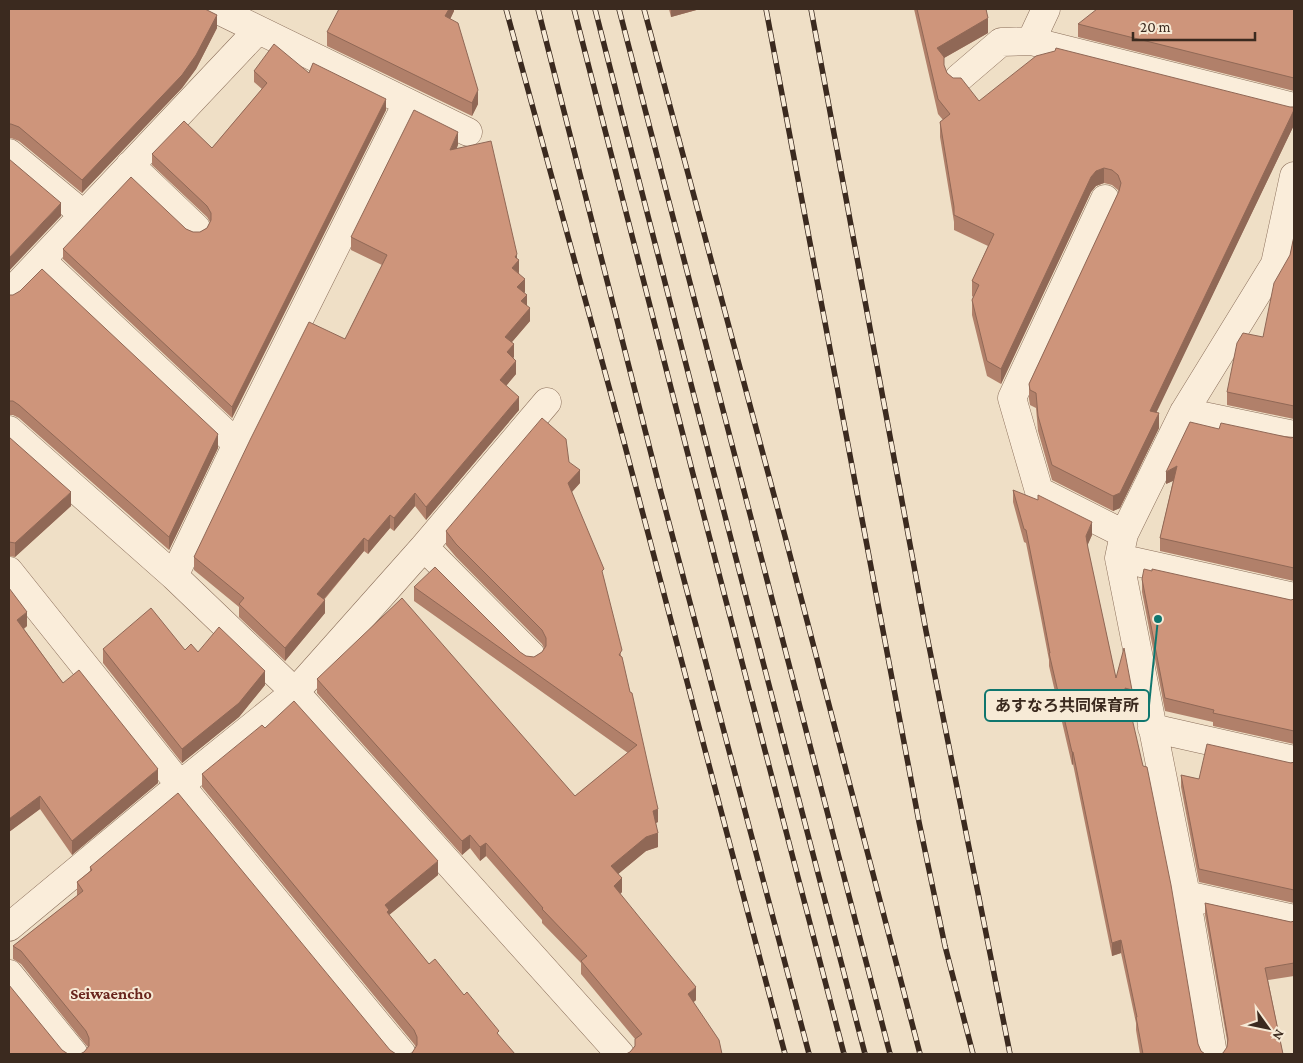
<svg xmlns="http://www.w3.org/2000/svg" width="1303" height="1063" font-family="'Crimson Pro','Noto Sans JP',serif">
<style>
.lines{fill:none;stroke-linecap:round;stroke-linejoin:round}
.minor-casing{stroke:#8b6f5b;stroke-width:29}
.minor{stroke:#faedda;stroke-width:28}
.rail-casing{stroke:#3b2a1f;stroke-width:5.5}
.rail{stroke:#f7ead6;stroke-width:4;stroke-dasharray:11;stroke-linecap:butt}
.wall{fill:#b1806a}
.shaded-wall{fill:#906856}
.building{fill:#ce957b;stroke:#906856}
.labels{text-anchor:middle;stroke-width:4;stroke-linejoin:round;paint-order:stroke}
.neighbourhood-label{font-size:16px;font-weight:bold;fill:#69251d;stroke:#f7ead6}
.leader{fill:none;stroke:#0f766e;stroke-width:2}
.callout-dot{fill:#0f766e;stroke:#f7ead6;stroke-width:2}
.callout{fill:#f7ead6;stroke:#0f766e;stroke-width:2}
.callout-label{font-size:16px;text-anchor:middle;font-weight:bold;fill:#3b2a1f}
</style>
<rect width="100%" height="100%" fill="#efdfc6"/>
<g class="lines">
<g class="minor-casing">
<path id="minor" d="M216 9 468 132
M1046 9 1031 41 1294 107
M959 78 1001 42 1031 41
M9 153 84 215
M130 165 196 228
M1294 176 1275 264 1184 412 1124 534 1119 558 1294 597
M1105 199 1012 398 1039 491 1124 534
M41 260 237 444
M9 294 258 30
M1184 412 1294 435
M9 430 174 576 295 692 620 1054
M424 547 531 655
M1119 558 1186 895 1294 919
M9 571 180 785 402 1054
M174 576 237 444 407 103
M1152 728 1294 760
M1186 895 1213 1054
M9 927 180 785 295 692 424 547 547 402
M9 974 74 1054"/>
</g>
<use href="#minor" class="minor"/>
<g class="rail-casing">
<path id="rail" d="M506 9 624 442 785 1054
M538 9 659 485 809 1054
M574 9 693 474 844 1054
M595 9 712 466 865 1054
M619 9 890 1054
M644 9 786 540 920 1054
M766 9 919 822 945 946 973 1054
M811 9 926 631 1010 1054"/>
</g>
<use href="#rail" class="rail"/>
</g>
<path class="wall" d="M9 9 217 28 196 69 182 88 82 193 19 141 11 138H9Z
M454 9V11L450 19 478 104 472 116 327 46V32Z
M669 9H700L671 17Z
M914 9H986L988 33 944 58V67L947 73 979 101 1294 107V125L1156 412 1159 428 1120 508 1113 511 1052 480 1038 431 1036 408 1030 405 1029 399V384L1119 192 1118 190 1112 185 1104 183 1096 186 1091 192 1001 384 987 376 972 315V300L973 297 972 296V281L988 246 954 230V222L940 137V122L943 120 938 114Z
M1294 9V91L1078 37V24Z
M254 71 309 73 386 110 232 418 63 259V249L186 229 193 232H200L207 228 210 222 207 217 152 165V154L212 148 262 89 254 82Z
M458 145 456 149 517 259 519 273 525 292 524 293 530 321 512 342 514 357 513 358 516 374 506 386 519 410 426 520 415 506 394 531 390 528 368 554 364 551 324 600 325 613 285 661 239 617V607L194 570V557L345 339 382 265 351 250V237Z
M1294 236V419L1227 405V392L1263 337 1290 255Z
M9 295 218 448 169 550 19 418 13 415H9Z
M1219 429 1294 437V581L1160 551V538L1173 481 1166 484Z
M9 437 71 506 15 557 9 556Z
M569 462 580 483 572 492 604 579 658 822 656 823 658 847 646 851 618 874 622 892 620 894 696 1000 630 1052 635 1046V1039L581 974V963L542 923V920L486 856 480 861 470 848 462 855 317 693V679L575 796 628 753 414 601V587L526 656 534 657 542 652 544 648 542 644 456 557 446 545V531Z
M1013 490 1092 535 1087 545 1116 678 1132 690V703L1128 702 1198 1044 1201 1051 1205 1054H1140L1136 1030V1023L1121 953 1112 956 1073 764 1072 765 1049 666V660L1040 613 1026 543 1024 542 1013 502Z
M1152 571 1291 600 1294 599V744L1213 726V722L1165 711 1142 592V579Z
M9 588 27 626 24 629 63 683 158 783 72 855 40 809 9 832Z
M103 649 185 650 198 652 265 685 239 717 182 763 103 663Z
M1294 762V903L1199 882 1181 787V775L1199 779Z
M202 774 438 875 389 915 429 964 464 995 499 1036 412 1053 416 1047 414 1044 202 787Z
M90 867 390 1050 84 1052 88 1047 86 1045 21 964 13 959V946L77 896V882L90 871Z
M1205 903 1291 922 1294 921V976L1268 980 1283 1054 1223 1053 1228 1046 1205 915Z"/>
<path class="shaded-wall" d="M449 9H454V11L445 30V16Z
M671 9H700L671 17Z
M217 15V28L196 69 182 88 82 193V180Z
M988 18V33L944 58V72L937 48Z
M478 90V104L472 116V103Z
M386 99V110L232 418V407Z
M1294 110V125L1150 426V411Z
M458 132V145L450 163V150Z
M1104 168V183L1096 186 1091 192 1001 384V369L1091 177 1096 171Z
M61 203V216L9 271V258Z
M517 254V262L519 260V273L512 268 515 257Z
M525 279V292L517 300V287Z
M527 295V308L521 301Z
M530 308V321L505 350V337Z
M514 344V357L507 365V352Z
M516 361V374L500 393V380Z
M519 397V410L426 520V507Z
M1159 413V428L1120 508 1113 511V496Z
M218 434V448L169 550V537Z
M1177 466V479L1166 484V472Z
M580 470V483L568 496V483Z
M71 492V506L15 557V543Z
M415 493V506L394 531V518Z
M390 515V528L368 554V541Z
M1092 522V535L1086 549V536Z
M364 538V551L317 607V594Z
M325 600V613L285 661V648Z
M27 612V626L17 633V620Z
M265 671V685L239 717 182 763V749Z
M1072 752H1073V764L1072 765Z
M158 769V783L72 855V841Z
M40 796V809L9 832V819Z
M658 809V822L653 824V811Z
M658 833V847L646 851 611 880V866L646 837Z
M470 835V848L462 855V841Z
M486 843V856L480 861V847Z
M438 861V875L389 915V923L385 905Z
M622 878V892L614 900V886Z
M1121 940V953L1112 956V943Z
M696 987V1000L688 1007V994Z"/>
<path class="building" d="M9 9H205L217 15 196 55 182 75 82 180 19 127 11 124H9Z
M339 9H449L445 16 458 23 478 90 472 103 327 32Z
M917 9H986L988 18 937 48 944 57V65L947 73 953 78H961L979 101 1036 56 1055 51 1056 48 1290 107H1294V110L1150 411 1159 413 1120 493 1113 496 1052 465 1038 416 1036 393 1030 390 1029 384 1119 191 1121 183 1118 175 1112 170 1104 168 1096 171 1091 177 1001 369 987 361 972 300 979 285 972 281 994 234 954 215V207L940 122 950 114 938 99Z
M1097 9H1294V78L1078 24Z
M274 44 309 73 313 63 386 99 232 407 63 249 131 177 186 229 193 232H200L207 228 211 220V213L207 206 152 154 184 121 212 148 267 83 254 71Z
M414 110 458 132 450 150 491 141 517 254 515 257 519 260 512 268 525 279 517 287 527 295 521 301 530 308 505 337 514 344 507 352 516 361 500 380 519 397 426 507 415 493 394 518 390 515 368 541 364 538 317 594 325 600 285 648 239 604 244 598 194 557 251 438 309 322 345 339 387 255 351 237Z
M9 159 61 203 9 258Z
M1294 236V406L1227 392 1237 343 1243 333 1263 337 1274 283 1290 255Z
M42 269 218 434 169 537 19 405 13 401H9V295H13L20 291Z
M542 418 566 439 569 462 580 470 568 483 604 569 602 571 622 650 619 655 622 657 630 692 632 693 658 809 653 811 658 833 646 837 611 866 622 878 614 886 696 987 688 994 719 1040 722 1054H626L630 1052 635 1046V1039L642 1034 581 961 587 956 542 909 543 908 486 843 480 847 470 835 462 841 317 679 402 598 575 796 637 745 414 587 435 567 520 652 526 656 534 657 542 652 546 646V638L542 630 456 544 446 531Z
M1190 422 1219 429 1221 423 1291 438 1294 437V568L1160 538 1177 466 1166 472Z
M9 437 71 492 15 543 9 542Z
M1013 490 1038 500V495L1092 522 1086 536 1088 548 1116 678 1124 648 1132 690 1125 688 1143 766 1147 767 1171 885 1198 1044 1201 1051 1205 1054H1143L1136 1017H1137L1121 940 1112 943 1073 752H1072L1049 653H1050L1040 600 1026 530 1024 529Z
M1144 569 1152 571V569L1291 600 1294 599V731L1213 713 1214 710 1165 698 1142 579Z
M9 588 27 612 17 620 63 683 79 670 158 769 72 841 40 796 9 819Z
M151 608 185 650 191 644 198 652 219 627 265 671 239 703 182 749 103 649Z
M294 701 438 861 385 905 389 910 387 912 429 964 435 959 464 995 467 992 499 1031 497 1033 515 1054H408L412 1053 417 1045V1037L414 1030 202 774 262 725 265 728Z
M1207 744 1291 763 1294 762V890L1199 869 1181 775 1199 779Z
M178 793 390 1050 396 1054H80L84 1052 89 1046V1038L86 1031 21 951 13 946 83 891 77 882 92 870 90 867Z
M1205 903 1291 922 1294 921V963L1265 968 1283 1054H1221L1223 1053 1227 1047 1228 1039Z
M9 985 62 1050 68 1054H9Z"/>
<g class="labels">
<g class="neighbourhood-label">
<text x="111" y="999">Seiwaencho</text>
</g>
</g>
<path class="leader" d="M1158 619L1149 705"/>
<circle class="callout-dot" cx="1158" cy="619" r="5"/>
<rect class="callout" x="985" y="690" width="164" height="31" rx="5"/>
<g class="callout-label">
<text x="1067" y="711">あすなろ共同保育所</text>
</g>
<rect width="1303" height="1063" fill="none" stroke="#3b2a1f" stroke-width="20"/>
<g transform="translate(1268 1028) rotate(123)" stroke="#f7ead6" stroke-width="4" paint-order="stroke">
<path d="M0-4L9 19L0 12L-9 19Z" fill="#3b2a1f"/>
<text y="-8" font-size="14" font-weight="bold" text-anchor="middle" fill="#3b2a1f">N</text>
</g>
<path d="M1133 32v8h122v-8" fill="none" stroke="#3b2a1f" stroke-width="2.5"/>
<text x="1140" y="32" font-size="15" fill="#3b2a1f" stroke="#f7ead6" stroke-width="4" paint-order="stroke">20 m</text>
</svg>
